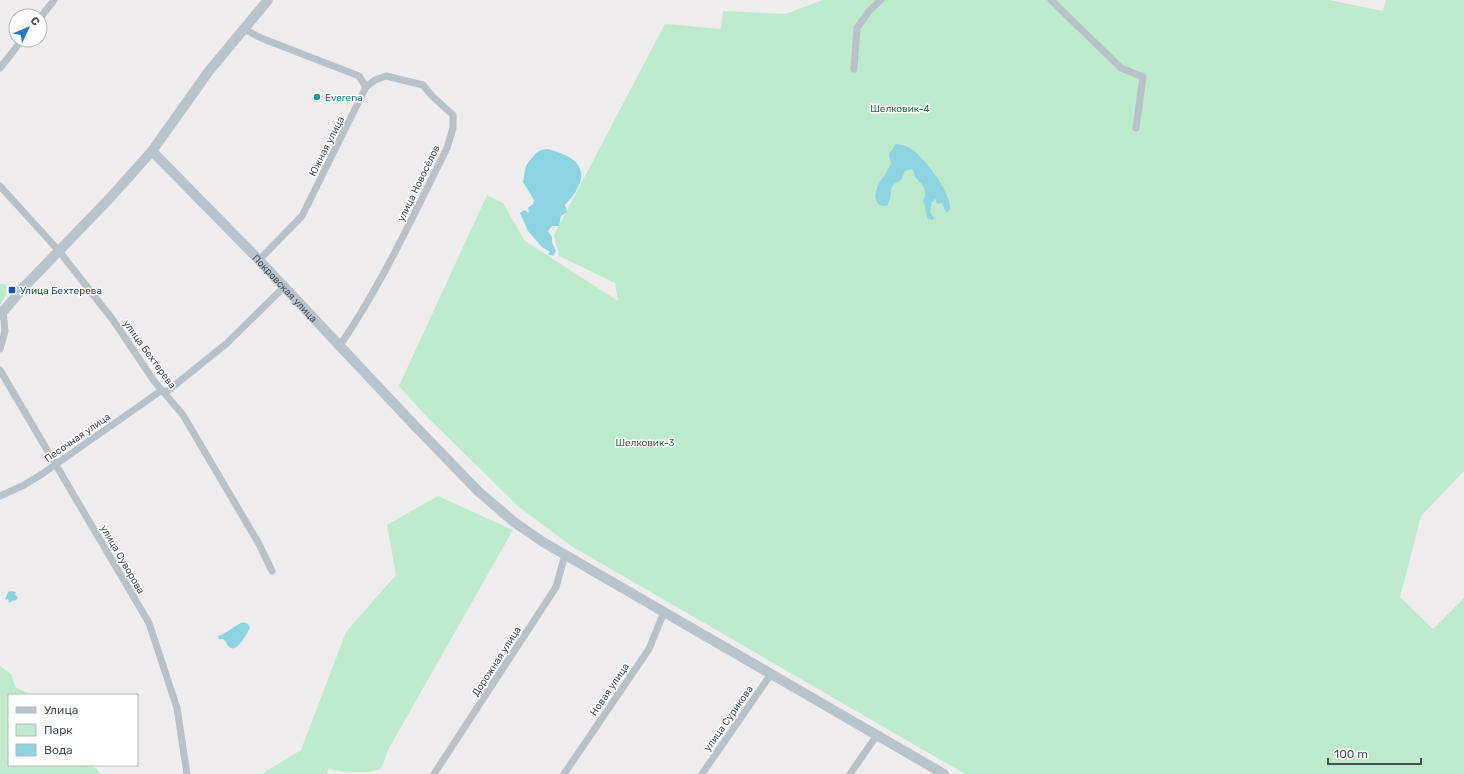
<svg xmlns="http://www.w3.org/2000/svg" width="1464" height="774" font-family="Rubik,sans-serif">
<style>
.green{fill:#bde9cc}
.water{fill:#8dd4e3}
.lines{fill:none;stroke-linecap:round;stroke-linejoin:round}
.street{stroke:#b8c1c7;stroke-width:7}
.secondary{stroke:#b9c3cc;stroke-width:10}
.culture-dot{fill:#0f9aa8;stroke:#fff;stroke-width:1.5}
.transit-dot{fill:#1a4fb4;stroke:#fff;stroke-width:1.5}
.labels{text-anchor:middle;stroke-width:3;stroke-linejoin:round;paint-order:stroke}
.culture-label{font-size:10px;fill:#0d838f;stroke:#fff;text-anchor:start}
.park-label{font-size:10px;fill:#1e7144;stroke:#fff}
.street-label{font-size:10px;fill:#465057;stroke:#fff}
.transit-label{font-size:10px;fill:#164399;stroke:#fff;text-anchor:start}
</style>
<rect width="100%" height="100%" fill="#eeecec"/>
<path class="green" d="M823 0H1329L1383 11 1386 0H1464V471L1421 516 1400 597 1433 629 1464 598V774H965L573 547 519 507 425 415 399 386 487 195 503 203 525 241 618 301 615 283 559 256 554 235 665 24 721 29 723 11 785 14Z
M0 284H4L6 286V295L0 305Z
M438 496 513 530 389 748C386 754 384 765 380 769 370 774 342 772 329 769L327 774H264L265 772 301 750 346 632 396 575 387 525Z
M0 666 11 674 16 688 33 695H9V765H88L96 768 100 774H0Z"/>
<path class="water" d="M896 144C900 145 905 145 908 147 922 153 952 194 950 209L947 213 945 210 942 203 937 204 936 200 935 199 932 202 930 212 934 218 933 220 928 219C925 213 926 207 923 201 928 191 923 185 916 178 914 175 914 172 912 169L905 171 901 180 894 184 891 189 890 199 887 206 879 205C871 196 878 184 884 176 887 172 888 168 891 164L889 154Z
M547 149C567 154 590 163 578 187 575 194 570 199 565 205L567 212 561 216 559 226H552L548 231 552 237V243L556 251 553 256 548 254 550 252 542 247 528 231 520 213 524 210 529 213 528 208 533 204 534 200 523 182 526 166 528 163 536 153 541 150Z
M11 591 16 592 15 594 18 598 15 601 14 600 9 603 8 599 6 600 5 599 8 592Z
M244 622 248 624 250 628C247 633 237 654 229 647 227 645 226 641 223 639H219L218 636C228 633 234 625 244 622Z"/>
<g class="lines">
<path class="street" d="M1051 0 1121 68 1143 77 1136 128
M40 18 54 0
M244 29 261 38 359 76 366 87 302 216 259 260
M0 68 22 40
M854 69 857 28 869 11 881 0
M0 186 59 251 113 320 154 381 183 415 259 544 272 571
M339 347C382 284 413 216 447 148L453 128V115L432 96 423 85 386 76 375 80 366 87
M0 349 5 331 3 311
M0 370 149 623 177 708 187 774
M165 393 226 344 284 287
M0 496 24 485 42 474 162 390
M434 774 556 587 565 555
M564 774 649 649 664 612
M702 774 771 674
M850 774 877 735"/>
<g class="secondary">
<path id="s1" d="M152 151 259 260 416 427 478 491 514 522 543 542 944 774"/>
<path d="M0 315 24 287 109 199 152 151 209 71 268 0"/>
</g>
</g>
<circle class="culture-dot" cx="317" cy="97" r="4"/>
<rect class="transit-dot" x="8" y="286" width="8" height="8" rx="2"/>
<g class="labels">
<g class="culture-label">
<text x="325" y="101">Everena</text>
</g>
<g class="park-label">
<text x="900" y="112">Шелковик-4</text>
<text x="645" y="446">Шелковик-3</text>
</g>
<g class="street-label">
<text transform="translate(326 146) rotate(-63)" y="4">Южная улица</text>
<text transform="translate(418 183) rotate(-64)" y="4">улица Новосёлов</text>
<text dy="4" stroke="none"><textPath href="#s1" startOffset="191">Покровская улица</textPath></text>
<text transform="translate(150 354) rotate(54)" y="4">улица Бехтерева</text>
<text transform="translate(77 437) rotate(-35)" y="4">Песочная улица</text>
<text transform="translate(123 559) rotate(60)" y="4">улица Суворова</text>
<text transform="translate(496 661) rotate(-57)" y="4">Дорожная улица</text>
<text transform="translate(609 689) rotate(-56)" y="4">Новая улица</text>
<text transform="translate(728 718) rotate(-55)" y="4">улица Сурикова</text>
</g>
<g class="transit-label">
<text x="20" y="294">Улица Бехтерева</text>
</g>
</g>
<rect x="8" y="694" width="130" height="72" fill="#ffffff" stroke="#b5b9bc"/>
<rect x="16" y="707" width="20" height="6" fill="#b9c3cc" stroke="#b5b9bc"/>
<text x="44" y="714" font-size="12" fill="#465057">Улица</text>
<rect x="16" y="724" width="20" height="12" fill="#bde9cc" stroke="#b5b9bc"/>
<text x="44" y="734" font-size="12" fill="#465057">Парк</text>
<rect x="16" y="744" width="20" height="12" fill="#8dd4e3" stroke="#b5b9bc"/>
<text x="44" y="754" font-size="12" fill="#465057">Вода</text>
<g transform="translate(28 28) rotate(46)"><circle r="19" fill="#ffffff" stroke="#b5b9bc"/>
<path d="M0-3L7 15L0 10L-7 15Z" fill="#2876cc"/>
<text y="-6" font-size="11" font-weight="bold" text-anchor="middle" fill="#465057">С</text>
</g>
<path d="M1328 758v6h93v-6" fill="none" stroke="#465057" stroke-width="2"/>
<text x="1334" y="758" font-size="12" fill="#465057" stroke="#ffffff" stroke-width="3" paint-order="stroke">100 m</text>
</svg>
